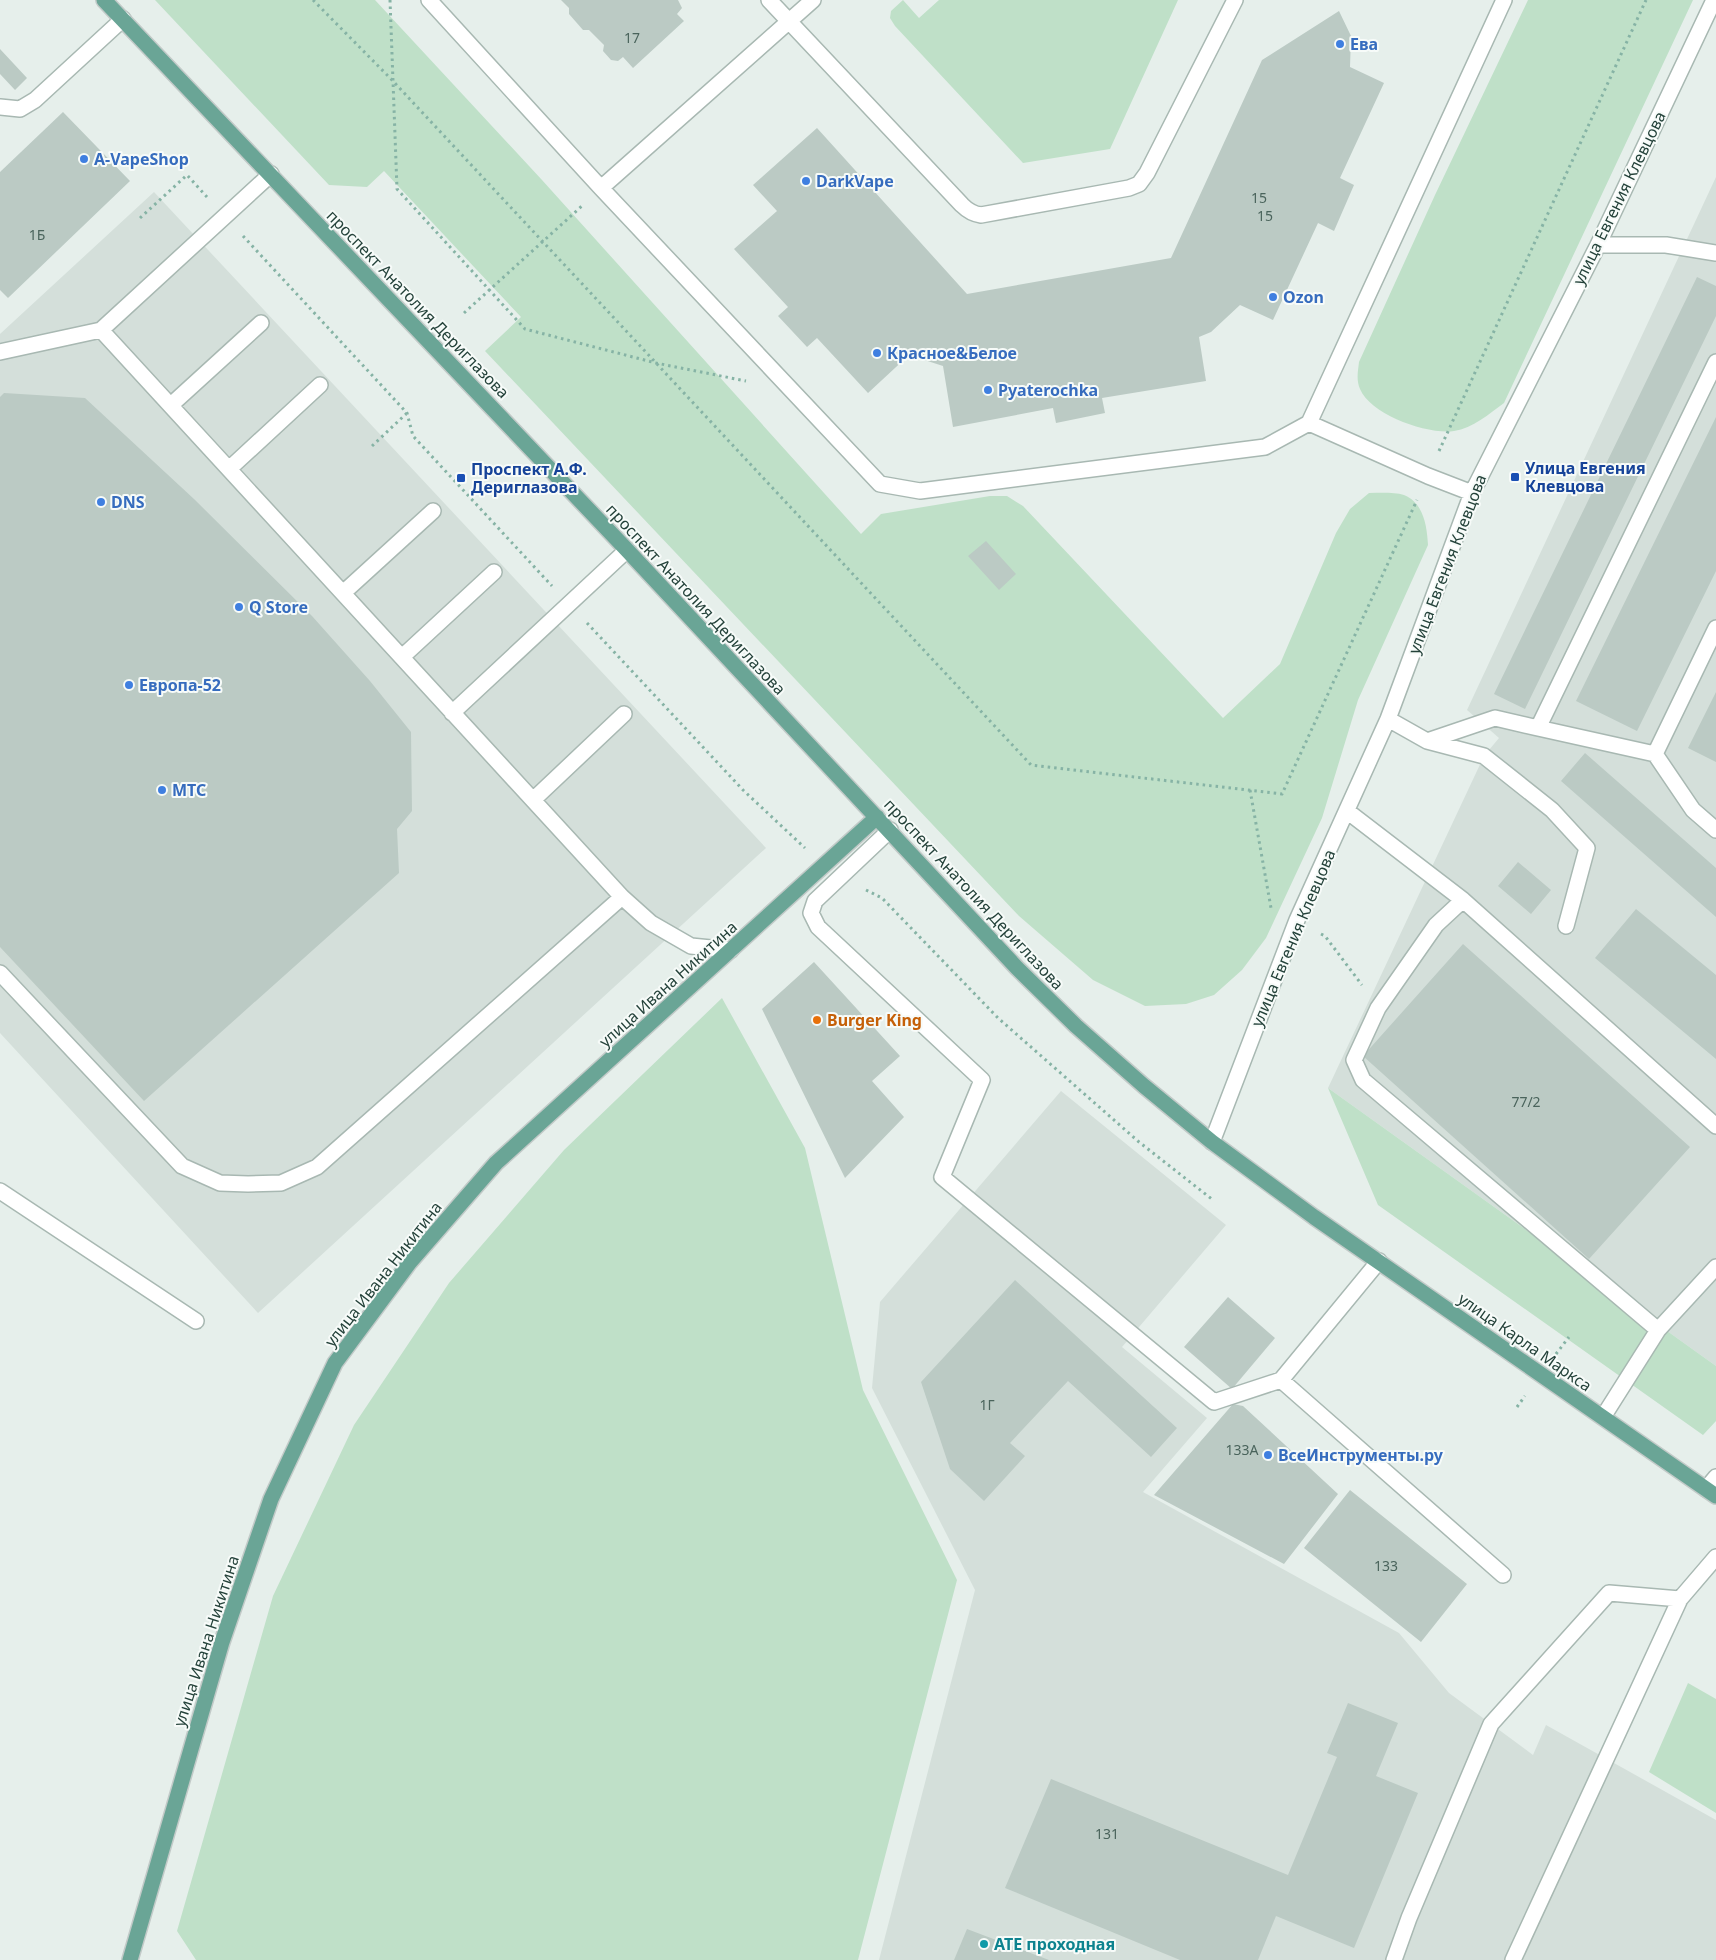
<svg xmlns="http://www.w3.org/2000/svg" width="1716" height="1960" font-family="'Noto Sans',sans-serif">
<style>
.built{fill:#d4dfda}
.green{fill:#bfe0c8}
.building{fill:#bbcac4}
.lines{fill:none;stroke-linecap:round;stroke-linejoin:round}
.minor-casing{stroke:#a8b8b2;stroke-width:18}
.major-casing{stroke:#c2cac8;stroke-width:18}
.path{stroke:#86b3a5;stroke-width:3;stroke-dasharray:2.5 4;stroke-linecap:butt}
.minor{stroke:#fff;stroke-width:15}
.major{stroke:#6aa596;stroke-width:15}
.shop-dot{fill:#3f7fe0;stroke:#f7fbf9;stroke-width:2}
.transit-dot{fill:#1a4fb4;stroke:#f7fbf9;stroke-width:2}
.food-dot{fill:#e8710a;stroke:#f7fbf9;stroke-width:2}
.culture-dot{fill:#0f9aa8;stroke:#f7fbf9;stroke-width:2}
.labels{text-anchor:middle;stroke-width:4;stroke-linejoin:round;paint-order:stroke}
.number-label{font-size:14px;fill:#4a645c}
.shop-label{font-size:16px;font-weight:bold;fill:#366cbe;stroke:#f7fbf9;text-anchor:start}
.street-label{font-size:16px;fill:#24423a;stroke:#f7fbf9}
.transit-label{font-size:16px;font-weight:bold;fill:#164399;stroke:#f7fbf9;text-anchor:start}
.food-label{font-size:16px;font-weight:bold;fill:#c56008;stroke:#f7fbf9;text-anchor:start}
.culture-label{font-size:16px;font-weight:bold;fill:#0d838f;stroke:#f7fbf9;text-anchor:start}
</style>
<rect width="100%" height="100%" fill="#e6efeb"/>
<path class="built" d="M1716 177V1366L1328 1088 1484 756 1499 738 1467 710Z
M154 192 766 848 258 1313 0 1033V334Z
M1061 1091 1226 1225 1122 1347 1207 1418 1143 1492 1399 1633 1449 1693 1533 1755 1546 1725 1716 1820V1960H879L975 1590 872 1388 880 1302Z"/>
<path class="green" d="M155 0H375L542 180 861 534 881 514 990 496H1007L1023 506 1223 718 1280 664 1336 533 1350 509 1369 493C1380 493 1394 492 1404 495 1424 503 1427 527 1428 545L1358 700 1322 818 1266 938 1242 970 1214 995 1186 1004 1145 1006 1093 980 1019 916 485 351 521 317 384 171 367 187 329 185Z
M903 0 919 18 939 0H1178L1110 149 1023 163 895 26 890 18 891 11Z
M1528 0H1693L1504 403C1489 414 1473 428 1454 431 1428 435 1371 415 1360 389 1356 380 1358 371 1359 362L1435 195Z
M722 998 805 1148 863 1390 957 1580 858 1960H196L177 1931 273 1596 354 1425 449 1283 564 1150Z
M1328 1088 1716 1366V1421L1703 1435 1378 1205Z
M1688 1683 1716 1699V1813L1649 1772Z"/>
<path class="building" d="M561 0H678L682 8 677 14 684 21 633 68 623 57 618 61 611 60 603 51 604 45 589 30H583L569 14V8Z
M1339 11 1351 36 1350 67 1384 83 1340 178 1354 185 1334 231 1318 223 1273 320 1240 305 1211 332 1199 337 1206 381 1102 398 1105 413 1056 423 1053 408 953 427 943 366 909 355 868 393 817 338 807 347 778 316 788 307 734 249 777 211 753 185 817 128 967 294 1171 258 1262 60Z
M0 49 27 78 15 90 0 74Z
M63 112 130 181 8 298 0 290V172Z
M1697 277 1716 286V316L1525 709 1494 694Z
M4 393 85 398 194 499 312 616 370 681 411 732 412 811 397 829 399 873 144 1101 0 947V397Z
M1716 417V571L1637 731 1576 701Z
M986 541 1016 574 999 590 968 556Z
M1716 692V762L1688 748Z
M1585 753 1716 868V917L1561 781Z
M1518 862 1551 890 1531 914 1498 886Z
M1636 909 1716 975V1059L1595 958Z
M1463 944 1690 1147 1589 1259 1363 1056Z
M814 962 900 1056 872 1081 904 1117 845 1178 762 1009Z
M1015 1280 1177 1428 1151 1457 1068 1381 1010 1443 1025 1456 984 1501 950 1469 921 1382Z
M1228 1297 1275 1338 1232 1389 1184 1347Z
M1233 1404 1243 1406 1338 1494 1284 1564 1154 1495Z
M1350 1490 1467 1584 1421 1642 1304 1548Z
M1348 1703 1398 1723 1376 1776 1418 1793 1354 1948 1276 1916 1258 1960H1180L1005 1888 1051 1779 1288 1875 1337 1757 1327 1753Z
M967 1929 1049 1960H954Z"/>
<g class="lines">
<g class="minor-casing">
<path id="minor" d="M429 0 601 188 880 484 920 491 1265 447 1309 423 1504 0
M769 0 962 205C968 211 973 214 981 215L1129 188 1139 184 1147 173 1235 0
M0 107 20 109 35 100 123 19
M601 188 813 0
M1598 245H1666L1716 253
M101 330 622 897 651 923 691 946 731 950
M0 352 101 330 271 174
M171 405 261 323
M1309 423 1428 476 1472 493
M229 469 320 385
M343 593 433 511
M402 657 494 572
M452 713 627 550
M1388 719 1427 741 1484 756 1552 810 1587 848 1566 926
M1538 728 1655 754 1716 628
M1427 741 1495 718 1538 728 1716 362
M1655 754 1693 810 1716 830
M533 800 624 714
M1347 811 1463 900 1436 925 1378 1008 1354 1060 1363 1080 1658 1330
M890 830 815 901 811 913 818 927 982 1080 942 1177 1214 1402 1281 1380
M1463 900 1716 1126
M0 973 182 1166 220 1183 248 1184 281 1183 317 1167 622 897
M1212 1142 1297 920 1388 719 1472 493 1598 245 1714 0
M0 1191 196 1321
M1379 1261 1281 1380 1503 1575
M1603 1417 1658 1330 1716 1267
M1706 1489 1716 1477
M1394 1960 1409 1918 1491 1724 1609 1593 1680 1599
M1513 1960 1680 1599 1716 1557"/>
</g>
<g class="major-casing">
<path id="major" d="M104 0 627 550 1017 968 1076 1026 1144 1086 1212 1142 1314 1217 1716 1496
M130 1960 222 1642 271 1499 335 1363 410 1262 496 1163 877 817"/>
</g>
<path class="path" d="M313 0 392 80 1031 765 1282 794 1417 500
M390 0 397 189 525 329 656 363 746 381
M140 218 187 175 207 197
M243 236 407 413 413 436 552 586
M464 313 583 205
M372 446 407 413
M1439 451 1646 0
M587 623 743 790 805 848
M1250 790 1271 908 1273 909
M866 890 882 898 998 1018 1139 1142 1213 1200
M1321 934 1325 936 1362 985
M1556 1354 1569 1337
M1517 1407 1525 1396"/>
<use href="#minor" class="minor"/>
<use href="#major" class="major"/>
</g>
<g class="shop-dot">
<circle cx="1340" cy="44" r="5"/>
<circle cx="84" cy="159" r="5"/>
<circle cx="806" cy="181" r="5"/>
<circle cx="1273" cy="297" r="5"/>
<circle cx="877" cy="353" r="5"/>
<circle cx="988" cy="390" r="5"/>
<circle cx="101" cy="502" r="5"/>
<circle cx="239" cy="607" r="5"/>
<circle cx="129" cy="685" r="5"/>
<circle cx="162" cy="790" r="5"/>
<circle cx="1268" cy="1455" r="5"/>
</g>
<g class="transit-dot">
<rect x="1510" y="472" width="10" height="10" rx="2.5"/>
<rect x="456" y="473" width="10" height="10" rx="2.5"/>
</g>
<circle class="food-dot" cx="817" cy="1020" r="5"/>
<circle class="culture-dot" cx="984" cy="1944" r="5"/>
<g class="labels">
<g class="number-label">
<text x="632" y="43">17</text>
<text x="1259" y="203">15</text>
<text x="1265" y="221">15</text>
<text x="37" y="240">1Б</text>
<text x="1526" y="1107">77/2</text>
<text x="987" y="1410">1Г</text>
<text x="1242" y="1455">133А</text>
<text x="1386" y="1571">133</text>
<text x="1107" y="1839">131</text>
</g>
<g class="shop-label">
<text x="1350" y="50">Ева</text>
<text x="94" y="165">A-VapeShop</text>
<text x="816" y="187">DarkVape</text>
<text x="1283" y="303">Ozon</text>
<text x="887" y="359">Красное&amp;Белое</text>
<text x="998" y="396">Pyaterochka</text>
<text x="111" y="508">DNS</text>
<text x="249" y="613">Q Store</text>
<text x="139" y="691">Европа-52</text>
<text x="172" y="796">МТС</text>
<text x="1278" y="1461">ВсеИнструменты.ру</text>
</g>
<g class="street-label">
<text transform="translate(1619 198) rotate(-64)" y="6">улица Евгения Клевцова</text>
<text transform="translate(418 304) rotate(46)" y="6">проспект Анатолия Дериглазова</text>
<text transform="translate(1447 564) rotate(-69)" y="6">улица Евгения Клевцова</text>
<text transform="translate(696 599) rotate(47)" y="6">проспект Анатолия Дериглазова</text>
<text transform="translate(974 894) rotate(47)" y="6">проспект Анатолия Дериглазова</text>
<text transform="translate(1293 938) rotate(-67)" y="6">улица Евгения Клевцова</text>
<text transform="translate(668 984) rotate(-42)" y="6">улица Ивана Никитина</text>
<text transform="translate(383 1274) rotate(-52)" y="6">улица Ивана Никитина</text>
<text transform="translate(1525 1342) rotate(35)" y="6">улица Карла Маркса</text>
<text transform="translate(206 1641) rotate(-72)" y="6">улица Ивана Никитина</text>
</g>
<g class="transit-label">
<text x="1525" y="474">Улица Евгения<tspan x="1525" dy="18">Клевцова</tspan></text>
<text x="471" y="475">Проспект А.Ф.<tspan x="471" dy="18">Дериглазова</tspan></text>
</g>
<g class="food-label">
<text x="827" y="1026">Burger King</text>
</g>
<g class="culture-label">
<text x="994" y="1950">АТЕ проходная</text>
</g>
</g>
</svg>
